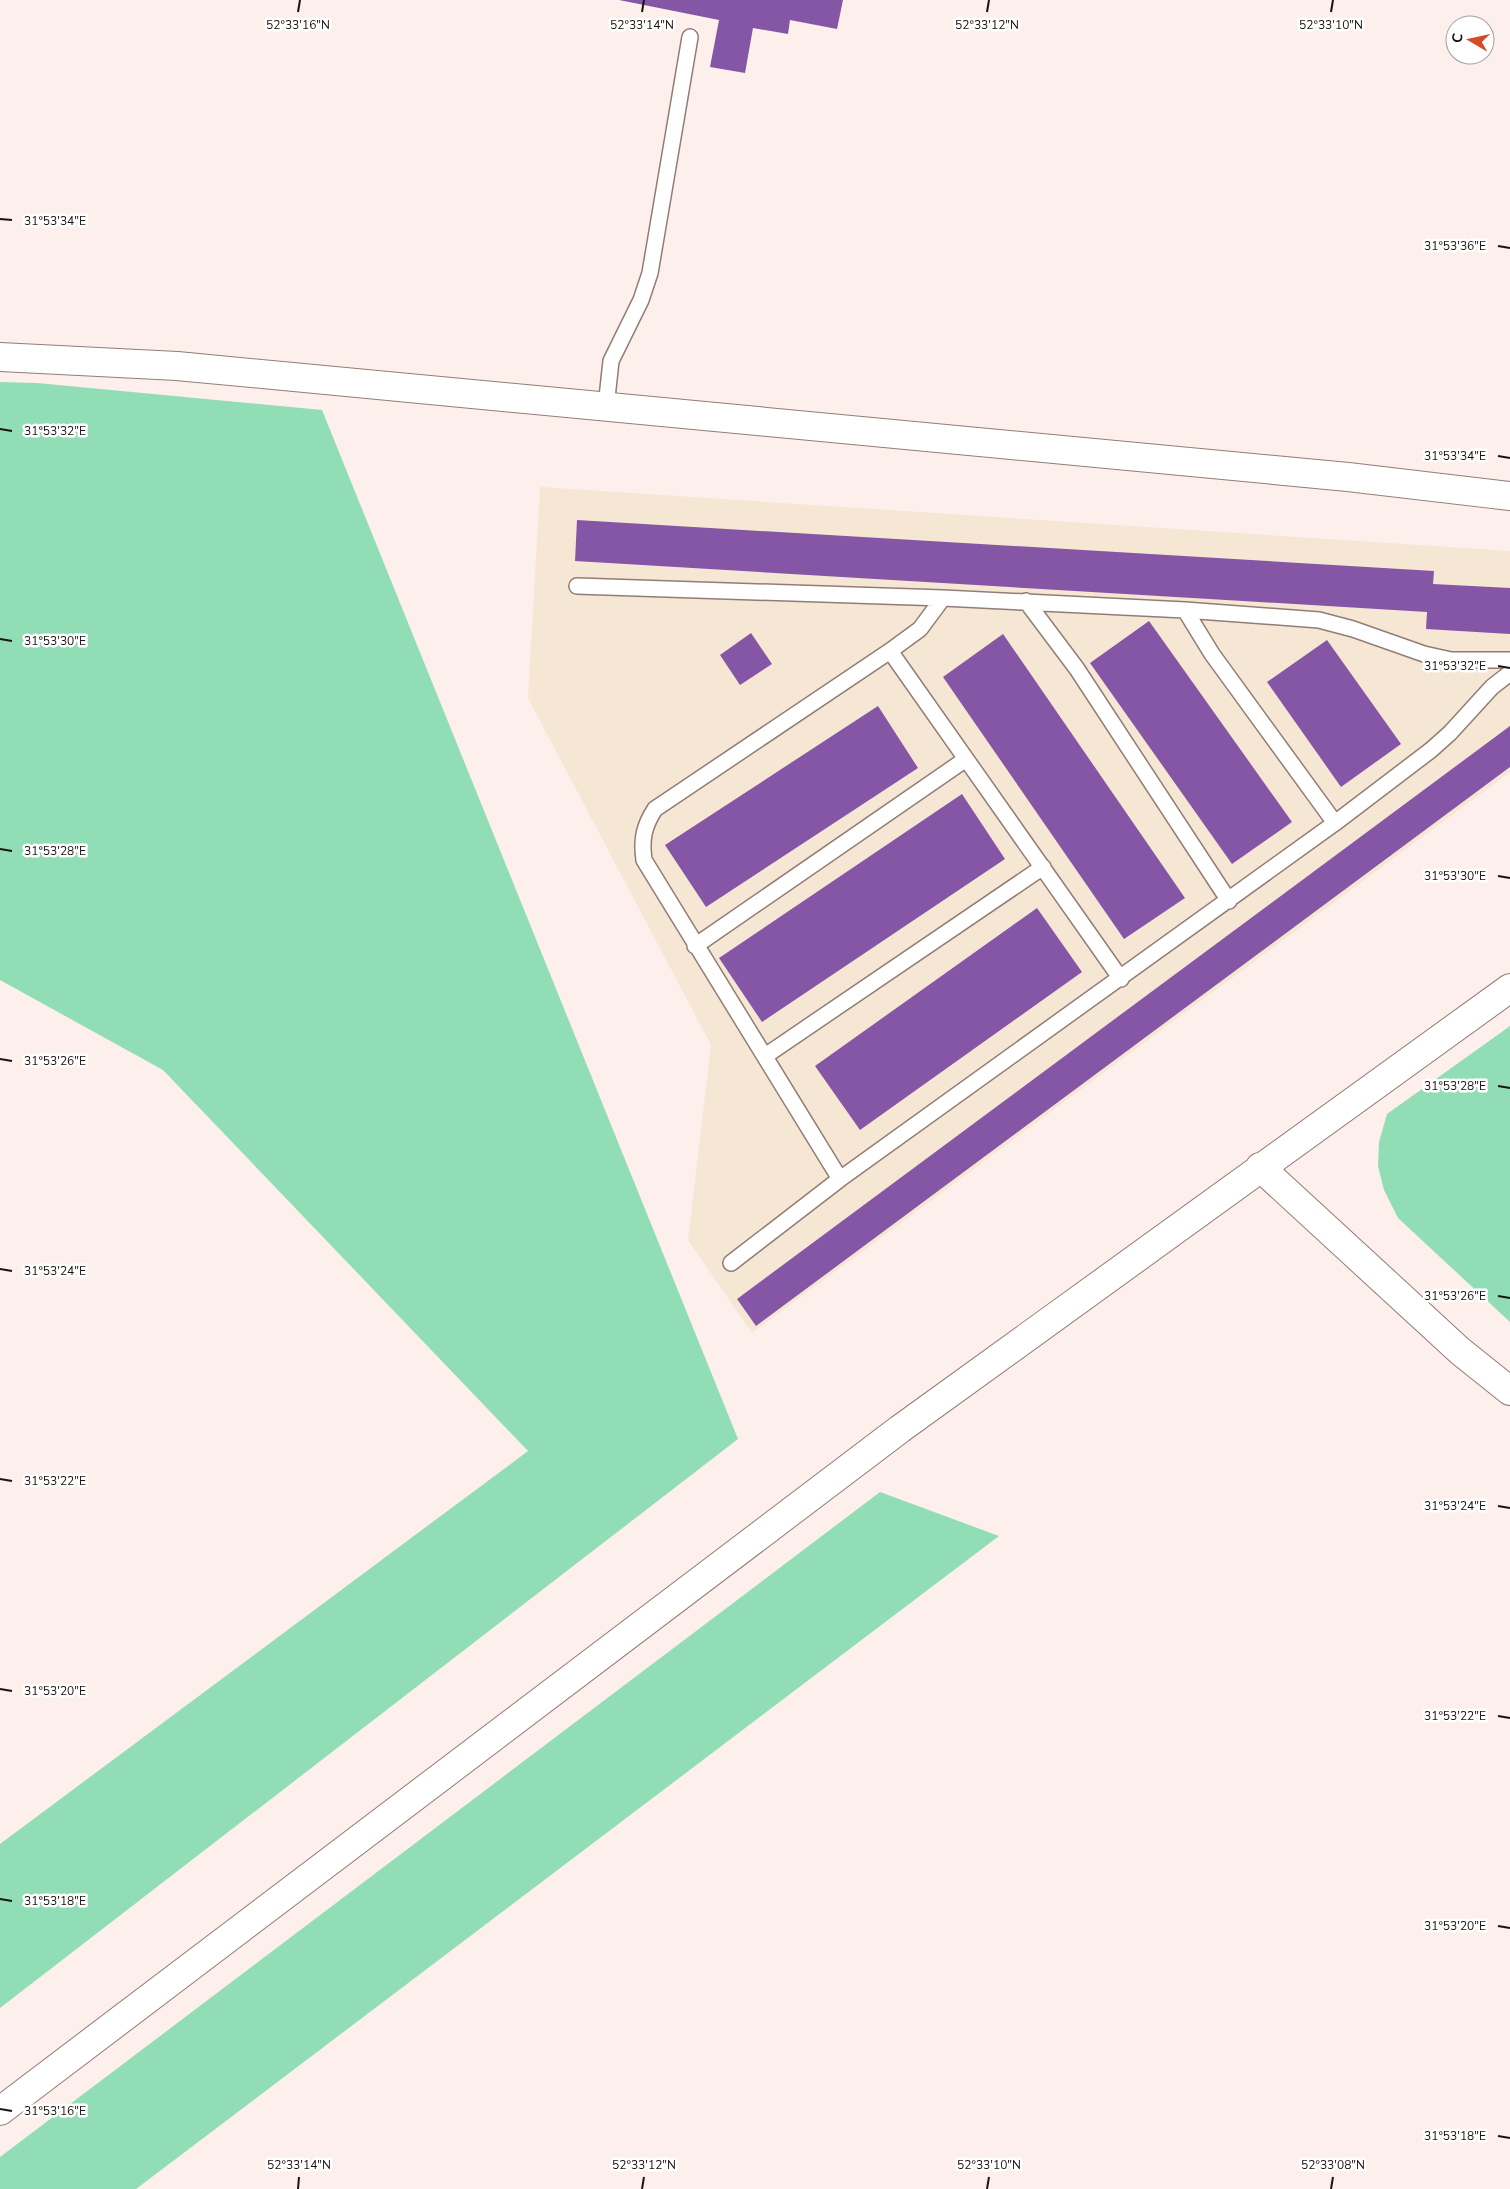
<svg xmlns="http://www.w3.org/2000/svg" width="1510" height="2189" font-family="'Nunito Sans',sans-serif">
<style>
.industrial{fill:#f6e6d4}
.green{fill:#91deb6}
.building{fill:#8556a5}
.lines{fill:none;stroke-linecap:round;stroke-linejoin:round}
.lane-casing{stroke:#917d76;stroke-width:18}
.street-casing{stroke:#917d76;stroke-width:30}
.secondary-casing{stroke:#917d76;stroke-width:30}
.lane{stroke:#fff;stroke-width:15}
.street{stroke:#fff;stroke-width:28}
.secondary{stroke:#fff;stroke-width:28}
.ticks{fill:none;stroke:#1a1310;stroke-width:2}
.ticks-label{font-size:12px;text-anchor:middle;fill:#1a1310;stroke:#fff;stroke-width:5;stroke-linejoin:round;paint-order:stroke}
</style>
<rect width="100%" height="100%" fill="#fdefeb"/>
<path class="industrial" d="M540 487 1510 551V772L752 1333 688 1240 711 1045 528 698Z"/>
<path class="green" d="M0 382 37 383 322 410 738 1439 0 2008V1844L528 1451 163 1070 0 980Z
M1510 1026V1322L1398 1218 1384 1190 1378 1166 1379 1142 1387 1114Z
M880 1492 999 1536 136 2189H0V2157Z"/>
<path class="building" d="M619 0H843L837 29 790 20 788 34 753 28 745 73 710 67 719 20Z
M577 520 1434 571 1433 584 1510 588V634L1426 629 1427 612 575 561Z
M1149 621 1292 822 1232 864 1090 663Z
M751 633 772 664 740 685 720 655Z
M1003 634 1185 898 1124 939 943 677Z
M1327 640 1401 744 1341 787 1267 682Z
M878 706 918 768 706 907 665 845Z
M1510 726V767L756 1326 737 1299Z
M962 794 1005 859 762 1022 719 958Z
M1037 908 1082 972 860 1130 815 1066Z"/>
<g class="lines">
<g class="lane-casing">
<path id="lane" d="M606 407 611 361 641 300 650 273 690 37
M577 586 943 598
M1026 601 1077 669 1229 901
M1185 610 1212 654 1335 823
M890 651 1121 979
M1510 660H1451L1424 654 1353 629 1319 620 1185 610 943 598 920 629 890 651 655 809C644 826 641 839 644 860L840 1179 1335 823 1431 750 1450 733 1492 687 1510 673
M695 946 966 759
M765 1056 1043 867
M731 1263 840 1179"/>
</g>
<g class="street-casing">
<path id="street" d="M0 357 177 366 1348 477 1510 496"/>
</g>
<g class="secondary-casing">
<path id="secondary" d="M1260 1167 1460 1351 1510 1391
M0 2111 900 1429 1510 988"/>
</g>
<use href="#lane" class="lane"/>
<use href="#street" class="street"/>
<use href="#secondary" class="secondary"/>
</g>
<path class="ticks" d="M298 12 300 0M642 12 644 0M987 12 989 0M1331 12 1333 0M0 219 12 220M1498 246 1510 248M0 429 12 431M1498 456 1510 458M0 639 12 641M1498 666 1510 668M0 849 12 851M1498 876 1510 878M0 1059 12 1061M1498 1086 1510 1088M0 1269 12 1271M1498 1296 1510 1298M0 1479 12 1481M1498 1506 1510 1508M0 1689 12 1691M1498 1716 1510 1718M0 1899 12 1901M1498 1926 1510 1928M0 2109 12 2111M1498 2136 1510 2138M298 2189 299 2177M642 2189 644 2177M987 2189 989 2177M1331 2189 1333 2177"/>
<g class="ticks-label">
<text x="298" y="29">52°33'16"N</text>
<text x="642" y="29">52°33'14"N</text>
<text x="987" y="29">52°33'12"N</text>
<text x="1331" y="29">52°33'10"N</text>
<text x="55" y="225">31°53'34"E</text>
<text x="1455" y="250">31°53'36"E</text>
<text x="55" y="435">31°53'32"E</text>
<text x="1455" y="460">31°53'34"E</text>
<text x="55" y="645">31°53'30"E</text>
<text x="1455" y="670">31°53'32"E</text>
<text x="55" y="855">31°53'28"E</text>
<text x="1455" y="880">31°53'30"E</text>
<text x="55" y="1065">31°53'26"E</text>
<text x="1455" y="1090">31°53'28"E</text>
<text x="55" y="1275">31°53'24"E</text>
<text x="1455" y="1300">31°53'26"E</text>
<text x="55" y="1485">31°53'22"E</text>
<text x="1455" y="1510">31°53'24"E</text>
<text x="55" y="1695">31°53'20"E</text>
<text x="1455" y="1720">31°53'22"E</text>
<text x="55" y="1905">31°53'18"E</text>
<text x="1455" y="1930">31°53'20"E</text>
<text x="55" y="2115">31°53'16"E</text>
<text x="1455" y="2140">31°53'18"E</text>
<text x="299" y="2169">52°33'14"N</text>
<text x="644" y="2169">52°33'12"N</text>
<text x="989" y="2169">52°33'10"N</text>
<text x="1333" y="2169">52°33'08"N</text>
</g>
<g transform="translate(1470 40) rotate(279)"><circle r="24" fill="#ffffff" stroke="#a3a19f"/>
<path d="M0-4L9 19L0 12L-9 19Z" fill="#d44b24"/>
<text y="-8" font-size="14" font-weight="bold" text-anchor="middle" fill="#1a1310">С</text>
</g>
</svg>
